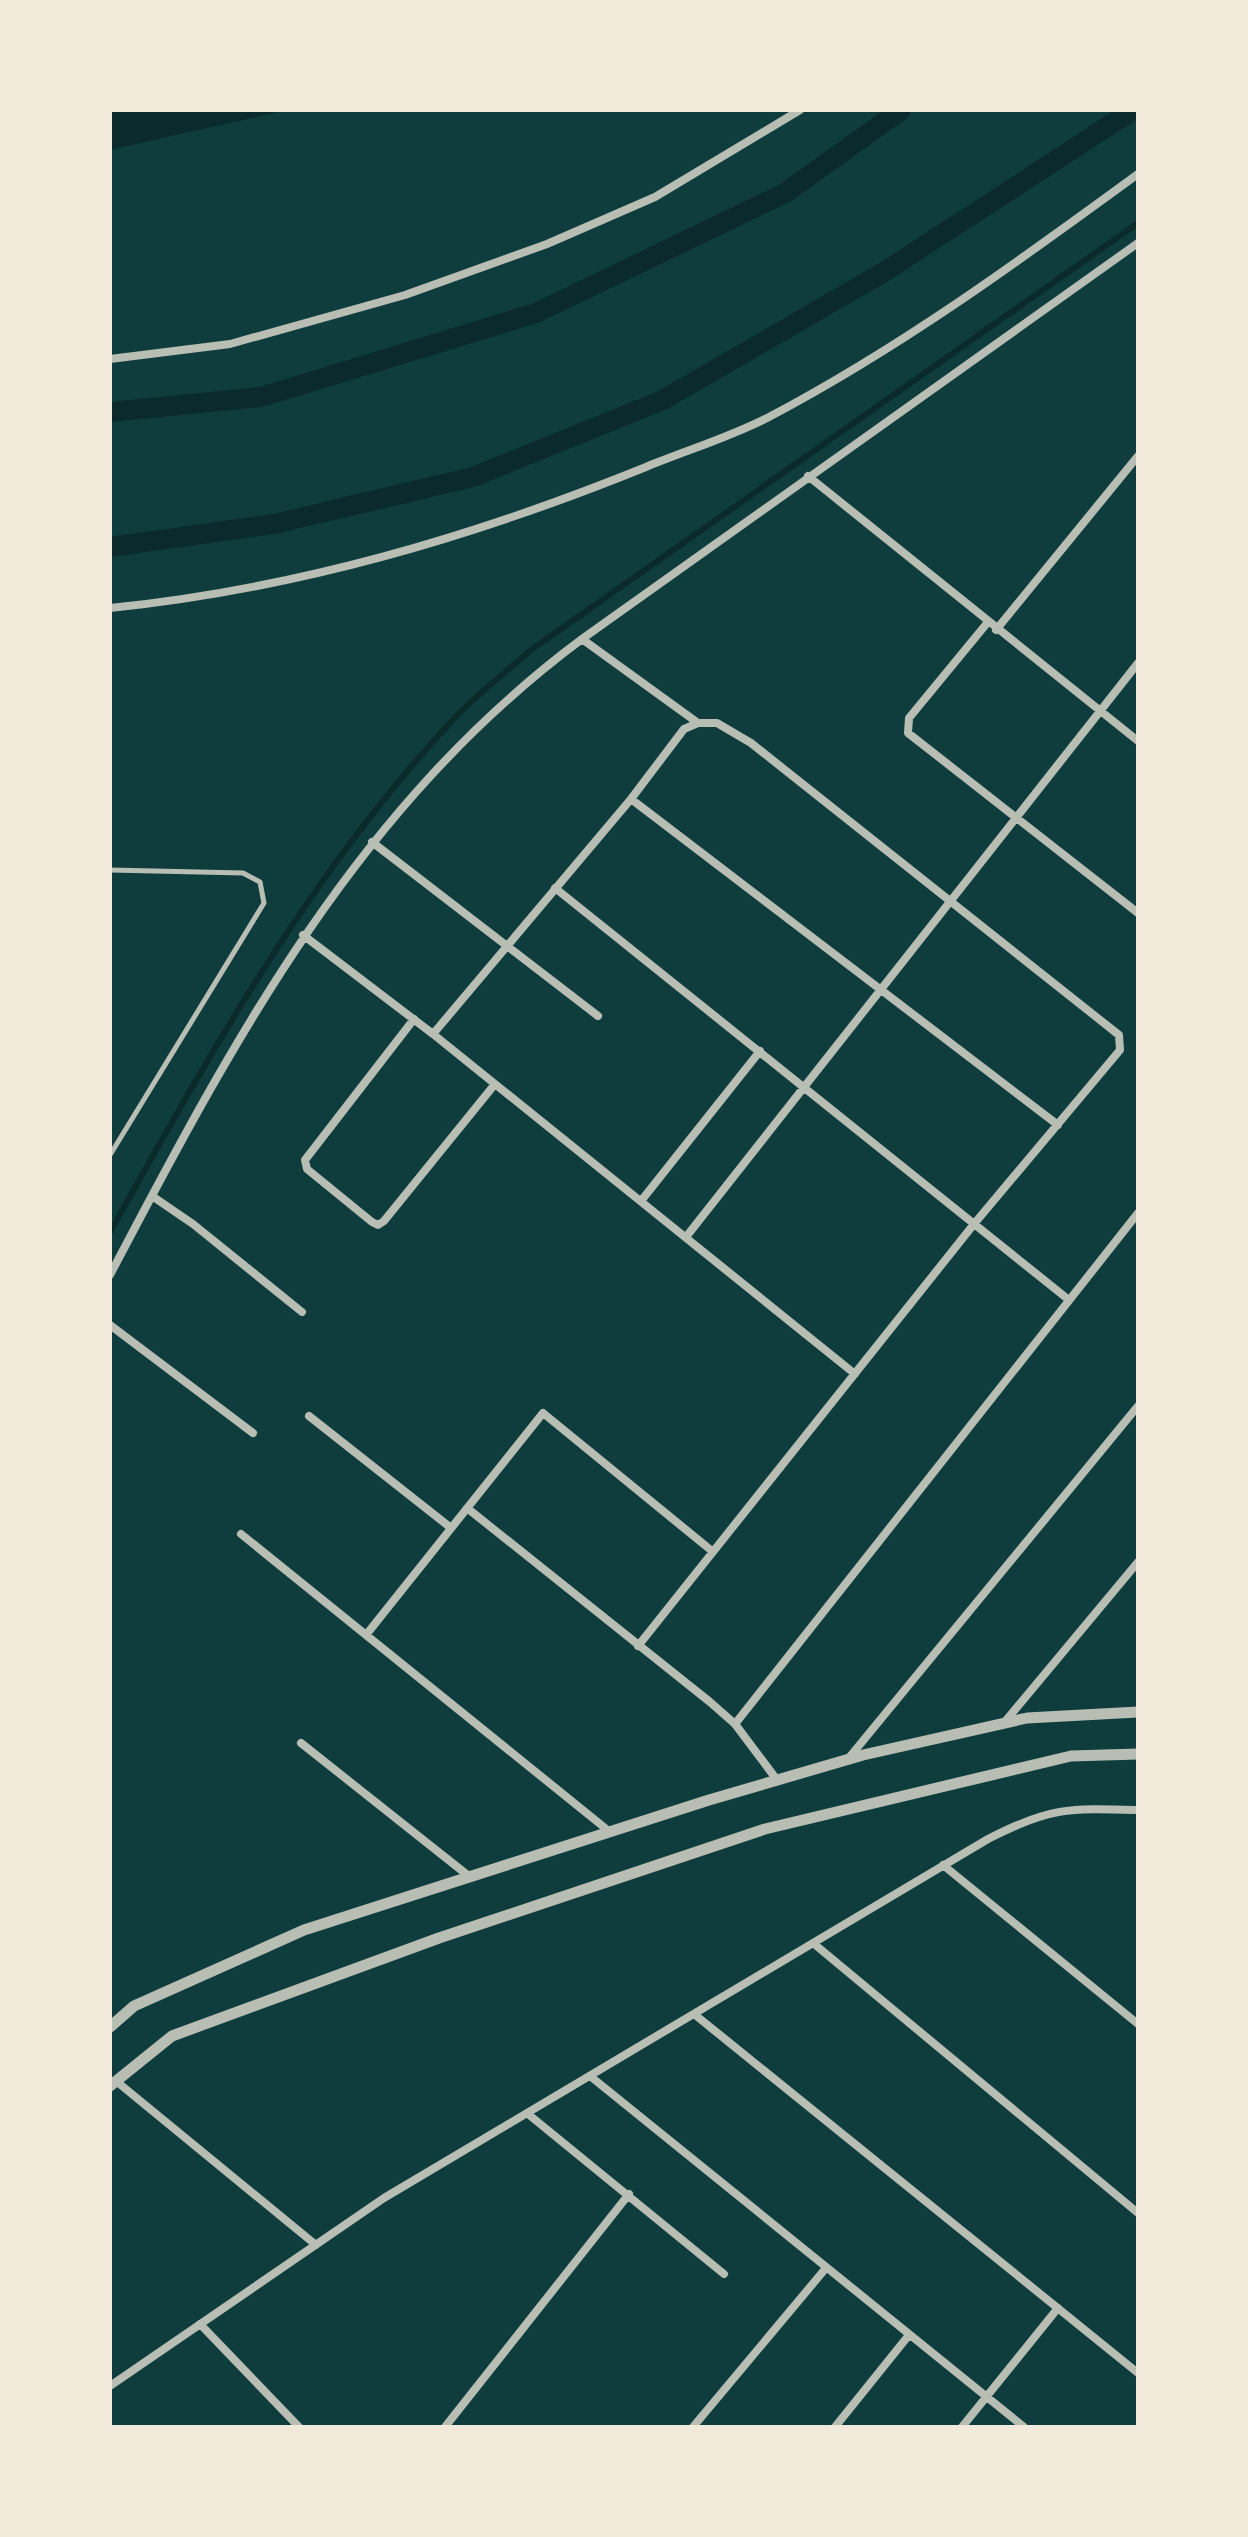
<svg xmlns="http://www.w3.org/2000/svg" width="1248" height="2537" font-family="Poppins,sans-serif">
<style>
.water{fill:#0a2a2b}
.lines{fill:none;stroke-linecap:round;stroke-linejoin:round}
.stream{stroke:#0a2a2b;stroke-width:6}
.canal{stroke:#0a2a2b;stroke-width:20}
.service{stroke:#b8beb3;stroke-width:5}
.minor{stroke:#b8beb3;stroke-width:8}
.tertiary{stroke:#b8beb3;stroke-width:11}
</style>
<rect width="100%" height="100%" fill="#0f3d3e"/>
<path class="water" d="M110 110H287L110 150Z"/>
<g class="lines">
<path class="stream" d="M110 1232C210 1054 310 873 450 723 474 696 504 674 531 650L1138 223"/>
<path class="canal" d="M110 412 261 397 536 313 785 193 901 110
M110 547 274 524 473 477 663 400 884 272 1133 110"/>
<path class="service" d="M110 870 243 873 260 882 264 903 110 1155"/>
<path class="minor" d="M110 359 230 344 405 295 547 244 655 197 800 110
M808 476 1138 741
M110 608C296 589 473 537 646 467 687 450 731 437 769 417 900 348 1019 261 1138 174
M988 622 909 718 908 733 1138 913
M996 630 1138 456
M582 639 698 723
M631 799 1058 1125
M372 842 598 1016
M555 888 1069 1300
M303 935 433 1034 855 1374
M414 1019 305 1160 307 1169 372 1222 378 1225 384 1221 495 1084
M433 1034 631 799 684 729 698 723H717L751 743 1119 1035 1120 1050 974 1224 638 1646
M152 1196 193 1224 302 1312
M641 1201 760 1051
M686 1237 1138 663
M110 1275C236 1035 359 805 582 639L1138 243
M110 1325 253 1433
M309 1416 451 1528
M467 1508 710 1702 735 1724 777 1780
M241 1534 610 1832
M366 1635 543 1413 712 1551
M735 1724 1138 1213
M1003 1724 1138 1562
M301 1743 470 1877
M848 1759 1138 1406
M943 1865 1138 2024
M813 1943 1138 2213
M694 2014 1138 2373
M590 2076 1024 2427
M116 2081 316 2245
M528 2114 724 2274
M200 2324 299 2427
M110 2386 384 2198 988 1839C1050 1807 1069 1808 1138 1810
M445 2427 629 2194
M693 2427 826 2268
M835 2427 909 2335
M962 2427 1058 2308"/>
<path class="tertiary" d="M110 2027 134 2006 304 1930 709 1800 863 1755 1027 1718 1138 1712
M110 2086 172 2036 439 1938 765 1829 1071 1756 1138 1754"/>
</g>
<rect width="1248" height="2537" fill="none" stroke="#f1e9da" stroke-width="224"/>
</svg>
